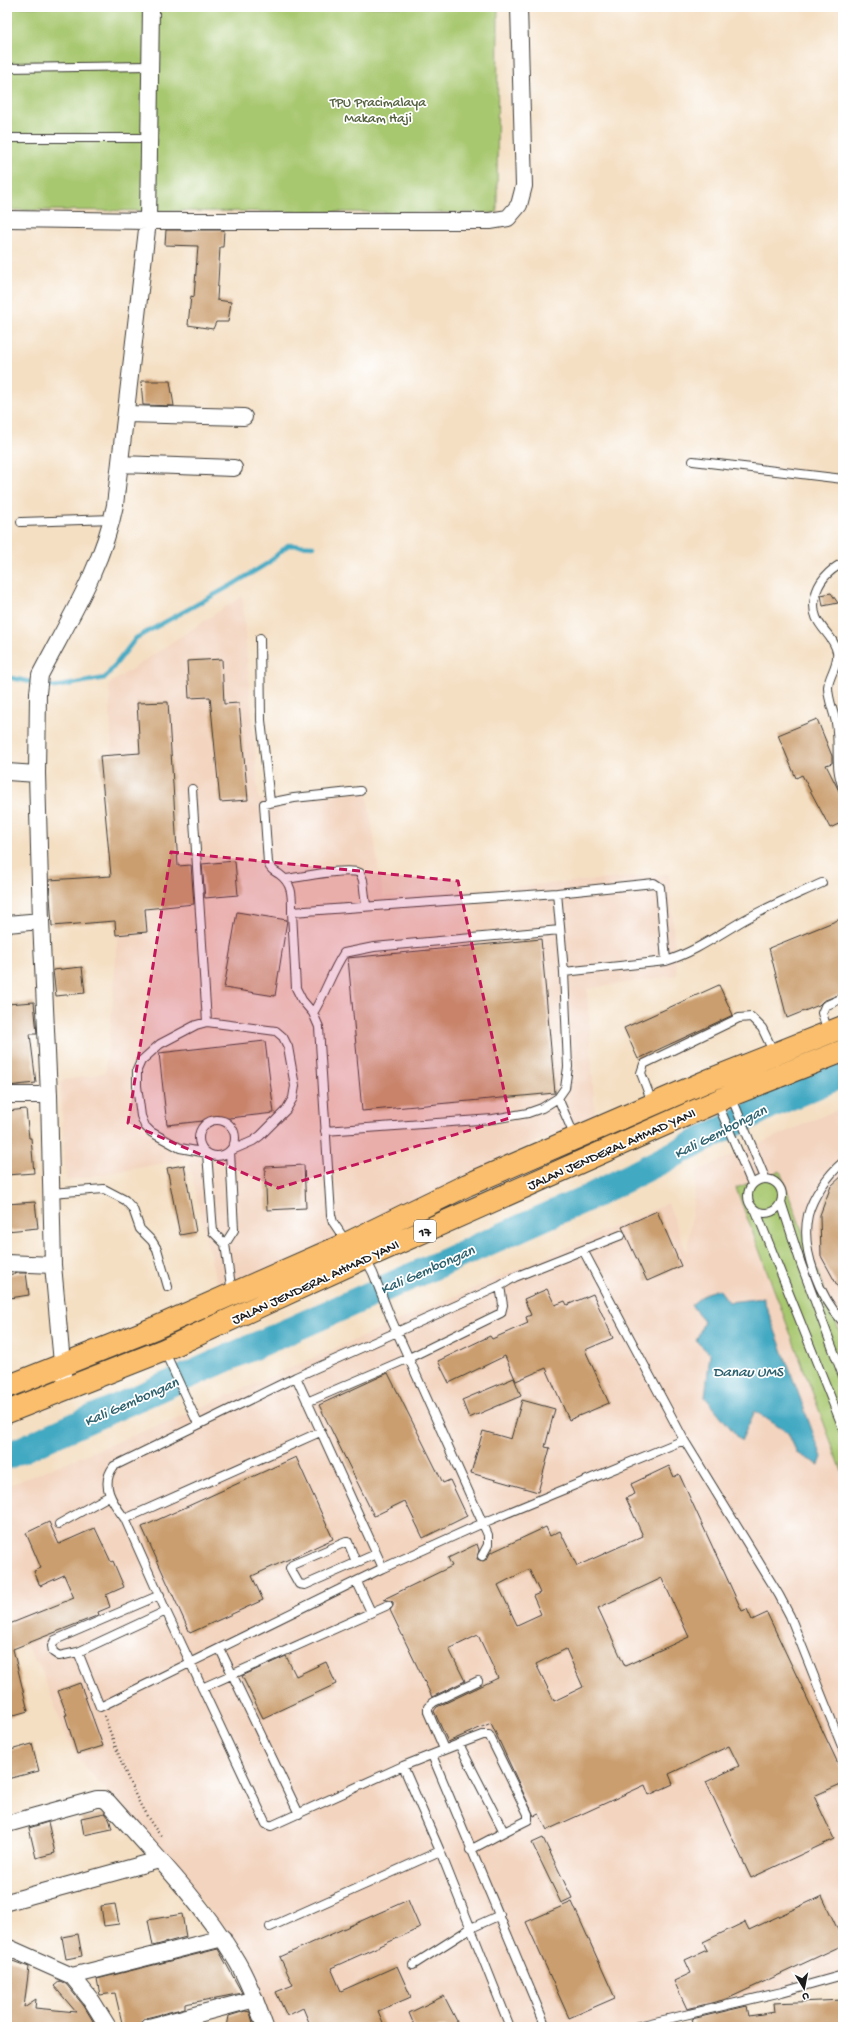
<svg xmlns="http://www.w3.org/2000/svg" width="850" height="2034" font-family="'Gochi Hand',sans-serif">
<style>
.built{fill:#f3d4bf}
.green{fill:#a8c870;stroke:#627246}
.water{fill:#42a9c2;stroke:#2f626f}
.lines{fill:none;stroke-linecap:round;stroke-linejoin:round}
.stream{stroke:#42a9c2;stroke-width:4.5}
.river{stroke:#42a9c2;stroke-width:27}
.building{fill:#ca9e6e;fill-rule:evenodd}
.lane-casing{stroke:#3c3935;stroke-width:10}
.street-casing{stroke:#3c3935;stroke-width:18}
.highway-casing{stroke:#3c3935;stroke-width:24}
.path{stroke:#3c3935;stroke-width:2.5;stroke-dasharray:1 3;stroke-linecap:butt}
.lane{stroke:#fff;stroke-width:8}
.street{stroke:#fff;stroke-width:16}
.highway{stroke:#fabe6d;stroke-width:22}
.marked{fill:#c2185b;fill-opacity:0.2;stroke:#c2185b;stroke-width:3;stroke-dasharray:8 5;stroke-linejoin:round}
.labels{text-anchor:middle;stroke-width:3.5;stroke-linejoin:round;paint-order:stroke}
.shield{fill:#fff;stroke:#606060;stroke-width:1}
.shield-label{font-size:13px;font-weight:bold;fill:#1c1c1c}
.park-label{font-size:14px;fill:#54613e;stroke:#fff}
.street-label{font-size:14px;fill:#1c1c1c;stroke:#fff}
.water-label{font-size:15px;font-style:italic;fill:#2f626f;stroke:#fff}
</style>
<rect width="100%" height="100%" fill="#fff"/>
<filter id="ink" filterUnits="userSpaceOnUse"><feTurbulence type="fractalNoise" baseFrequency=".025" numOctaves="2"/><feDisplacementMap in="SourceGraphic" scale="8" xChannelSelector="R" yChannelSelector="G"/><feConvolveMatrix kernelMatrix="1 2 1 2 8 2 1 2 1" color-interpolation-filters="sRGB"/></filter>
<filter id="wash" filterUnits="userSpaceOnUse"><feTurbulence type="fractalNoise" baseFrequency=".012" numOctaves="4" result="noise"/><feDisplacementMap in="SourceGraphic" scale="16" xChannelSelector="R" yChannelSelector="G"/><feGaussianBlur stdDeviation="0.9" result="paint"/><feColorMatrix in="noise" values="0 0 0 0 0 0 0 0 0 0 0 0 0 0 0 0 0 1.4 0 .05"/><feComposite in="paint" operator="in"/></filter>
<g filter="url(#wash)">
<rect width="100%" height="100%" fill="#f4dfc3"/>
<path class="built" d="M242 596 259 800 367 792 383 897 669 874 677 975 587 989 595 1114 219 1295 188 1159 66 1181 60 1081 105 1073 113 1002 119 916 109 684Z
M843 1107V1977L659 2027H270L238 1946 163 1853 78 1759 69 1743 40 1667 11 1625 7 1597V1486L174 1419 668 1203 687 1254 697 1171Z"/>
<path class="green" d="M7 7H498L497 213 7 210Z
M780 1171 843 1341V1474L736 1188Z"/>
<path class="water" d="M719 1289 729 1302 763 1298 822 1457 819 1465 797 1453 788 1433 755 1411 741 1441 705 1397 710 1354 696 1341 704 1321 691 1305 706 1293Z"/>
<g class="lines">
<path class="stream" d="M7 677 55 687 105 678 136 638 232 585 268 563 288 545 313 546"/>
<path class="river" d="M7 1456 590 1197 773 1104 843 1074"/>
</g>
<g id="blocks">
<path class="building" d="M166 230H224L223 247H220L217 300 231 302 228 322H216L213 329 188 325 191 296 194 297 198 246 165 245Z
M141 381H170L174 406 143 405Z
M831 593 838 603 823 606 821 595Z
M222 659 224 704 239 703 248 800 220 802 210 697 189 698 187 661Z
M168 702 178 866 191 865 194 904 145 909 147 932 116 935 115 921 52 926 49 880 111 876 100 756 140 753 137 703Z
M817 719 832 756V763L826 765 843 799V822L830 828 802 775 796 778 778 735Z
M235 861 238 895 205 898 202 864Z
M237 912 287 920 275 996 224 988Z
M843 918V993L823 1001 819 1005 787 1018 769 948Z
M541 939 555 1093 362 1111 348 958Z
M82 967 85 993 56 996 53 970Z
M719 985 733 1015 638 1059 624 1028Z
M34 1002 37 1034H30L36 1083 7 1086V1004Z
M265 1041 274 1113 167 1125 159 1053Z
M26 1109 29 1138H31L34 1173 7 1175V1111Z
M184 1165 196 1232 180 1235 167 1168Z
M304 1165 306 1208 267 1210 265 1167Z
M843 1175V1296L821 1256 820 1215 831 1186Z
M35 1202 38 1228 7 1231V1204Z
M657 1211 681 1266 647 1281 622 1227Z
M19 1273H26L29 1295 10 1298 7 1275Z
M547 1289 555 1305 565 1301 567 1305 593 1294 613 1338 585 1350 609 1403 569 1420 546 1368 516 1381 505 1356 449 1383 438 1361 490 1336 492 1339 528 1323 526 1317 531 1315 524 1299Z
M388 1373 443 1483 450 1480 467 1516 423 1538 405 1501 374 1516 319 1405Z
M514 1378 521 1396 469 1418 462 1400Z
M522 1400 555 1409 545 1447 550 1448 538 1492 471 1473 483 1431 511 1439Z
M296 1457 333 1539 252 1576 263 1600 190 1633 142 1527Z
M669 1466 674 1477 679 1474 742 1611 747 1609 752 1620 767 1613 843 1774V1783L814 1796 834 1839 751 1878 706 1782 739 1766 729 1746 669 1774 673 1784 649 1795 645 1785 547 1830 539 1814 534 1816 491 1723 448 1742 434 1711 437 1707 498 1678 478 1635 449 1649 465 1681 432 1697 390 1610 393 1606V1602L384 1599 452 1566 448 1558 477 1544 479 1550 477 1559 483 1561 487 1559 490 1553 546 1527 550 1536 560 1531 577 1566 643 1536 626 1498 635 1494 631 1484ZM529 1569 540 1593 533 1596 541 1614 517 1625 498 1585ZM662 1578 689 1637 625 1666 598 1608ZM566 1649 583 1687 554 1701 536 1664Z
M49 1522 59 1544 95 1528 111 1562 113 1561 124 1587 106 1595 110 1607 98 1612 99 1615 13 1649 28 1711 7 1717V1625L74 1598 64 1575 40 1586 34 1571 41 1568 26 1533Z
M286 1656 296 1676 326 1662 336 1684 263 1718 242 1676Z
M80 1683 103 1746 77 1754 65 1715H67L58 1691Z
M32 1744 39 1771 7 1779V1751Z
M105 1813 109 1818 112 1829 84 1835 81 1818Z
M48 1822 55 1853 36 1858 29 1828Z
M543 1838 572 1898 561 1903 532 1843Z
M822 1896 843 1941V1945L727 1999 687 2009 674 1981 691 1973 685 1960 707 1950 703 1942 745 1922 749 1930Z
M408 1900 420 1928 331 1968 341 1991 397 1966 411 1997 378 2011 385 2027H311L303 2008 287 2016 276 1992 293 1985 280 1957Z
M572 1902 615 1998 569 2018 526 1922Z
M115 1904 119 1924 104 1926 101 1906Z
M182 1914 186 1937 153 1946 148 1920Z
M78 1934 82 1956 66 1959 62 1937Z
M218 1949 242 1993 185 2004V2008L146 2018 142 2021 140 2027H123L115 1993 100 1995 97 1979Z
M7 1959 29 1967 24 2007 36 1999 35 2008 76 2012 54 1986 60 1981 66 1984 84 2006 93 2021V2027L62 2025V2027H7Z
M444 1996 460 2027H415L409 2013Z
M843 2000V2027H695L692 2019 747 2006 749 2016 775 2012 774 2003Z
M245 2011 250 2012 253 2023 252 2027H227L229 2016Z"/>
</g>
</g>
<g filter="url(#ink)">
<use href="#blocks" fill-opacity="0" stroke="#3c3935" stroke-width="1"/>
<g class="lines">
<g class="lane-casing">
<path id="lane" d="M7 68 150 66
M7 138H149
M693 461 843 479
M21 522 113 519
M843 563C829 570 818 582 815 597 809 626 833 631 837 652 839 665 829 675 828 687 828 700 834 712 836 723 840 744 834 767 843 787
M260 638 261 720 270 802
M192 789 207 1022
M286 879C302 877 348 867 360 873L363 880 366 906
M292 912C292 896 293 884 279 874 274 871 270 869 268 863L264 804 294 798 360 791
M564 972 666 961C695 952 718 935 744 920 769 906 796 895 822 883
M313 1013C325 994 331 973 344 953L374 947 560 930
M828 1032 822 1013 825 1006 843 998
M731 1096 765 1178
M558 1098 575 1137
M717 1102 752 1184
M653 1105 641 1073 644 1064 739 1018 751 1017 762 1028 774 1053
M199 1138a18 18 0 1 1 36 0a18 18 0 1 1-36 0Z
M325 1131 493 1119 528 1113 542 1108 558 1098 565 1088 568 1067 564 972 557 893
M843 1162C828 1175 813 1196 808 1215 800 1250 820 1297 843 1322
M748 1196a17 17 0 1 1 34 0a17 17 0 1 1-34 0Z
M51 1193 104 1189 125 1200 133 1209 140 1229 152 1241 157 1249 168 1287
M781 1202 801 1264 843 1376
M756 1211 843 1428
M347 1243 333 1222 331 1215 319 1027 313 1013 302 1000 296 988 292 912 557 893 654 883 660 887 666 961
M225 1244 234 1230 230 1151 253 1141 260 1136 286 1110 293 1098 295 1086 288 1047 283 1037 276 1031 207 1022 196 1025 160 1044 141 1061 137 1070V1086L141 1116 145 1126 151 1132 180 1148 207 1153 213 1232 225 1244 232 1293
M583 1250 621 1235
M365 1258 373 1273 392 1321 488 1535V1545L482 1556
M164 1350 198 1424
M307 1402 409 1358 501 1313 503 1305 500 1286
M125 1519C113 1503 99 1485 114 1466L296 1377
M59 1524 109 1496
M356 1562 348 1542H346L292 1565 290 1568 299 1584 305 1585 376 1554
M383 1568 296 1377 500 1286 515 1277 583 1250 684 1440 779 1595 790 1616 843 1749
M357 1582 371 1612
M160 1595 55 1640 52 1646 53 1652 59 1656 78 1652 166 1611 266 1824 271 1826 403 1766 459 1744 504 1832 470 1850
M166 1611 125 1519 320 1432
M220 1649 299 1814
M78 1652 100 1707 383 1568 483 1523 684 1440
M202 1688 388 1605
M459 1744 483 1735H489L528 1814V1820L504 1832
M444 1749 428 1712V1707L434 1702 478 1681
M432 1755 546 2027
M403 1766 440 1851 510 2027
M270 1927 440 1851
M413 1965 471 1928 500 1915
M634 2027 782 1992 843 1975"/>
</g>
<g class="street-casing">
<path id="street" d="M7 219 148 221H490L508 218 519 205 524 186 519 7
M126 414 244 417
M120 464 234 468
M7 772 37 774
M7 924 41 921
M7 1095H49
M7 1263 53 1265
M63 1374 53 1265 49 1095 41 921 37 774 38 693 40 675C68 621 103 566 115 505L148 221 151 7
M7 1824 97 1799H103L108 1802C151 1851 199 1899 233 1955 247 1977 256 2002 265 2027
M7 1902 159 1860
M7 1947 72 1976 92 2001 108 2027
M72 1976 223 1938
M149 2027 255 1999"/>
</g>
<g class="highway-casing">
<path id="highway" d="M7 1387 155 1328 348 1243 467 1185 707 1081 843 1027
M7 1412 164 1350 364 1258 731 1095 843 1051"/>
</g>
<path class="path" d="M104 1716C120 1756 133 1802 161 1836"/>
<use href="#lane" class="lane"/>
<use href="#street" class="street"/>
<use href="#highway" class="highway"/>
</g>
</g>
<path class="marked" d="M171 852 458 881 510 1118 278 1188 128 1123Z"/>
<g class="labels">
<rect class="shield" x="414" y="1220" width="22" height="22" rx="3"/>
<g class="shield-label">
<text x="425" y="1236">17</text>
</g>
<g class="park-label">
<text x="378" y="106">TPU Pracimalaya<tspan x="378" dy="16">Makam Haji</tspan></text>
</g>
<g class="street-label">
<text transform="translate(611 1148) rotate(-24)" y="5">JALAN JENDERAL AHMAD YANI</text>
<text transform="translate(315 1281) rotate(-25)" y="5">JALAN JENDERAL AHMAD YANI</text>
</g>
<g class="water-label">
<text transform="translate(720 1131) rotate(-27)" y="5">Kali Gembongan</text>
<text transform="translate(427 1269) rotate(-24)" y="5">Kali Gembongan</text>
<text x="748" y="1376">Danau UMS</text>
<text transform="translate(131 1401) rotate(-24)" y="5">Kali Gembongan</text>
</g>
</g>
<rect width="850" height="2034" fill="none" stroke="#fff" stroke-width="24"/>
<g transform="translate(804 1988) rotate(170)" stroke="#ffffff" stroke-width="3" paint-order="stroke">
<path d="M0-3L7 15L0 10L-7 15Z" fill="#1c1c1c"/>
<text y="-6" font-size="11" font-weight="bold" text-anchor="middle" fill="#1c1c1c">U</text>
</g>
</svg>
